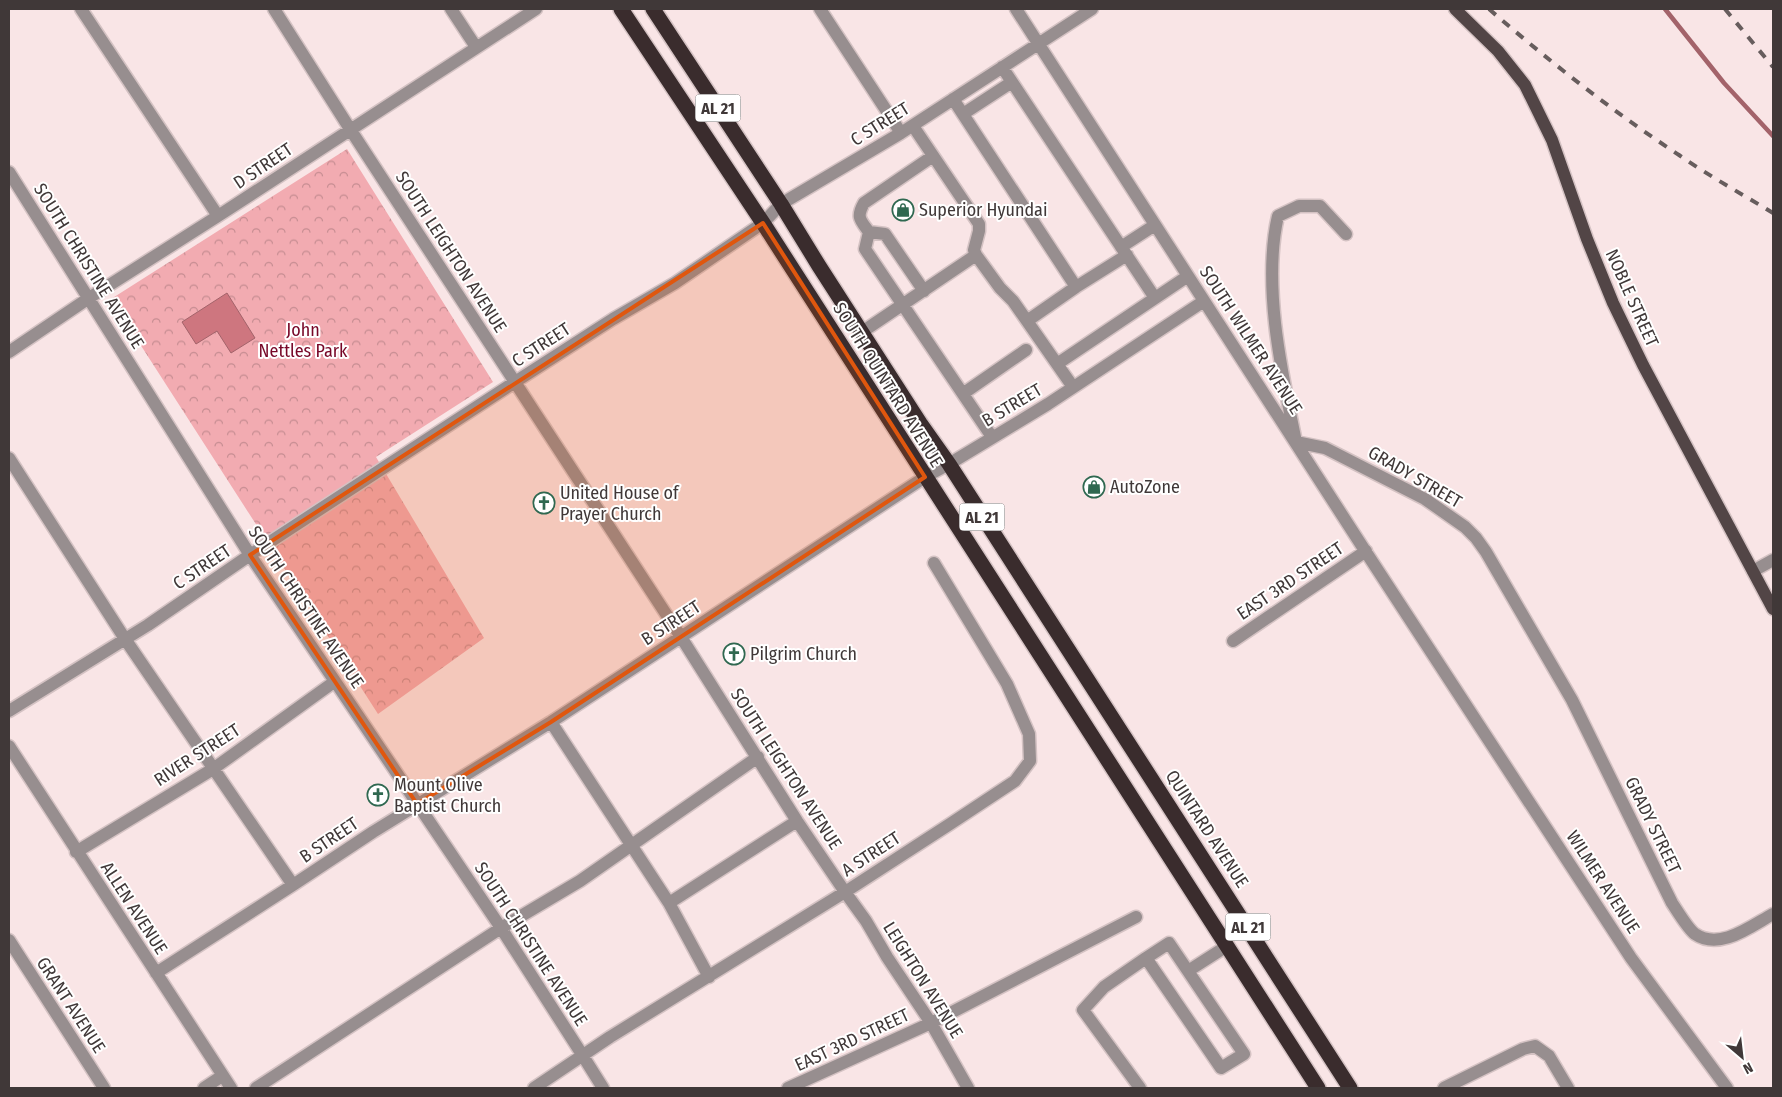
<svg xmlns="http://www.w3.org/2000/svg" width="1782" height="1097" font-family="'Fira Sans Condensed',sans-serif">
<style>
.park{fill:url(#park-crowns)}
.water{fill:#ce767f;stroke:#a3636a}
.lines{fill:none;stroke-linecap:round;stroke-linejoin:round}
.stream{stroke:#a3636a;stroke-width:4.5}
.minor-casing{stroke:#d4c2c3;stroke-width:15}
.major-casing{stroke:#d4c2c3;stroke-width:15}
.highway-casing{stroke:#d4c2c3;stroke-width:18}
.minor{stroke:#978e8f;stroke-width:12}
.major{stroke:#524546;stroke-width:12}
.highway{stroke:#3a2c2d;stroke-width:15}
.rail{stroke:#675d5d;stroke-width:4;stroke-dasharray:9 9;stroke-linecap:butt}
.marked{fill:#e0570e;fill-opacity:0.2;stroke:#e0570e;stroke-width:4;stroke-linejoin:round}
.labels{text-anchor:middle;stroke-width:4;stroke-linejoin:round;paint-order:stroke}
.shield{fill:#fff;stroke:#797474;stroke-width:1}
.shield-label{font-size:16px;font-weight:bold;fill:#403838}
.street-label{font-size:18px;fill:#403838;stroke:#fff}
.poi-label{font-size:18px;fill:#403838;stroke:#fff;text-anchor:start}
.park-label{font-size:18px;fill:#770727;stroke:#fff}
</style>
<defs>
<pattern id="park-crowns" width="20" height="18" patternUnits="userSpaceOnUse" patternTransform="scale(1.25)"><rect width="20" height="18" fill="#f2abb1"/><path d="M2 6a3 3 0 1 1 6 0M12 15a3 3 0 1 1 6 0" fill="none" stroke="#c58c91"/></pattern>
</defs>
<rect width="100%" height="100%" fill="#f9e5e6"/>
<path class="park" d="M347 149 493 382 376 457 484 638 378 714 111 299Z"/>
<path class="water" d="M227 293 255 338 231 353 217 331 196 344 182 322Z"/>
<g class="lines">
<path class="stream" d="M1665 9 1724 83 1773 136"/>
<g class="minor-casing">
<path id="minor" d="M81 9 218 216
M274 9 350 129 681 637 797 821 845 892 866 921 887 957 931 1023 968 1088
M451 9 476 47
M820 9 901 133
M1016 9 1362 546 1631 958 1727 1088
M1002 67 1155 298
M953 99 1076 287 1027 321
M963 114 1012 82
M933 156 864 203C856 217 860 220 869 232L865 249 992 437
M9 172 250 555 501 928 583 1056 603 1088
M869 232 885 234 924 291
M1346 234 1320 206H1299L1278 216C1262 285 1282 374 1296 442L1325 448 1425 499 1465 527 1476 538 1486 552 1572 700 1672 903C1678 912 1688 929 1695 934 1720 951 1751 926 1773 914
M1121 247 1155 225
M976 255 1000 288 1013 301 1073 387
M1076 287 1127 255
M862 332 976 255 974 250 979 231V224L913 126
M9 352 89 298 218 216 536 9
M1057 364 1188 276
M964 393 1026 350
M9 458 125 639 293 885
M1753 571 1773 560
M1233 641 1366 551
M9 711 148 625 250 555 515 382 613 319 675 283 763 223 781 204 901 133 1092 9
M551 722 669 903 709 977
M9 746 231 1088
M76 852 213 769 334 682
M669 903 797 821
M9 940 104 1088
M1169 943 1244 1054 1221 1068 1146 958Z
M1188 971 1227 946
M156 973 293 885 373 832 551 722 925 477 949 464 1048 404 1204 301
M204 1088 222 1076
M256 1088 501 928 580 881 758 757
M534 1088 610 1037 845 892 950 824 1015 781 1030 761 1029 734 1007 684 934 563
M788 1088 931 1023 1136 917
M1140 1088 1083 1010 1104 987 1146 958
M1444 1088 1523 1049 1535 1046 1549 1056 1568 1088"/>
</g>
<g class="major-casing">
<path id="major" d="M1455 9 1498 51 1525 85 1552 140 1587 239 1613 303 1643 365 1773 609"/>
</g>
<g class="highway-casing">
<path id="highway" d="M621 9 763 223 1318 1088
M653 9 781 204 819 266 920 423 949 464 1350 1088"/>
</g>
<use href="#minor" class="minor"/>
<use href="#major" class="major"/>
<use href="#highway" class="highway"/>
<path class="rail" d="M1489 9C1549 61 1612 111 1679 155 1709 176 1742 194 1773 213
M1725 9 1773 67"/>
</g>
<path class="marked" d="M763 223 925 477 551 722 417 804 250 555Z"/>
<defs>
<g id="shop-ring" transform="scale(1.125)"><circle r="9.5" fill="#fff" stroke="#2f6850" stroke-width="1.5"/><path d="M-5-2.5h2.3a2.7 3.5 0 0 1 5.4 0H5L5.5 6h-11ZM-1.5-2.5h3a1.5 2.3 0 0 0-3 0Z" fill="#2f6850"/></g>
<g id="church-ring" transform="scale(1.125)"><circle r="9.5" fill="#fff" stroke="#2f6850" stroke-width="1.5"/><path d="M-1.2-6h2.4v3.5h3.3v2.4h-3.3V6h-2.4V-.1h-3.3v-2.4h3.3Z" fill="#2f6850"/></g>
</defs>
<g fill-rule="evenodd">
<use href="#shop-ring" x="903" y="210"/>
<use href="#shop-ring" x="1094" y="487"/>
<use href="#church-ring" x="544" y="503"/>
<use href="#church-ring" x="734" y="654"/>
<use href="#church-ring" x="378" y="795"/>
</g>
<g class="labels">
<g class="shield">
<rect x="695.5" y="94.5" width="45" height="27" rx="4"/>
<rect x="959.5" y="503.5" width="45" height="27" rx="4"/>
<rect x="1225.5" y="913.5" width="45" height="27" rx="4"/>
</g>
<g class="shield-label">
<text x="718" y="114">AL 21</text>
<text x="982" y="523">AL 21</text>
<text x="1248" y="933">AL 21</text>
</g>
<g class="street-label">
<text transform="translate(880 124) rotate(-32)" y="6">C STREET</text>
<text transform="translate(263 166) rotate(-34)" y="6">D STREET</text>
<text transform="translate(451 252) rotate(57)" y="6">SOUTH LEIGHTON AVENUE</text>
<text transform="translate(89 266) rotate(58)" y="6">SOUTH CHRISTINE AVENUE</text>
<text transform="translate(1632 298) rotate(66)" y="6">NOBLE STREET</text>
<text transform="translate(1251 340) rotate(57)" y="6">SOUTH WILMER AVENUE</text>
<text transform="translate(541 345) rotate(-33)" y="6">C STREET</text>
<text transform="translate(888 385) rotate(58)" y="6">SOUTH QUINTARD AVENUE</text>
<text transform="translate(1012 405) rotate(-31)" y="6">B STREET</text>
<text transform="translate(1415 477) rotate(30)" y="6">GRADY STREET</text>
<text transform="translate(202 567) rotate(-34)" y="6">C STREET</text>
<text transform="translate(1290 581) rotate(-34)" y="6">EAST 3RD STREET</text>
<text transform="translate(306 607) rotate(56)" y="6">SOUTH CHRISTINE AVENUE</text>
<text transform="translate(671 623) rotate(-33)" y="6">B STREET</text>
<text transform="translate(197 755) rotate(-33)" y="6">RIVER STREET</text>
<text transform="translate(786 769) rotate(57)" y="6">SOUTH LEIGHTON AVENUE</text>
<text transform="translate(1653 825) rotate(64)" y="6">GRADY STREET</text>
<text transform="translate(1207 829) rotate(57)" y="6">QUINTARD AVENUE</text>
<text transform="translate(329 840) rotate(-34)" y="6">B STREET</text>
<text transform="translate(871 854) rotate(-33)" y="6">A STREET</text>
<text transform="translate(1603 882) rotate(57)" y="6">WILMER AVENUE</text>
<text transform="translate(134 908) rotate(57)" y="6">ALLEN AVENUE</text>
<text transform="translate(531 944) rotate(57)" y="6">SOUTH CHRISTINE AVENUE</text>
<text transform="translate(923 980) rotate(58)" y="6">LEIGHTON AVENUE</text>
<text transform="translate(71 1005) rotate(57)" y="6">GRANT AVENUE</text>
<text transform="translate(852 1040) rotate(-25)" y="6">EAST 3RD STREET</text>
</g>
<g class="poi-label">
<text x="919" y="216">Superior Hyundai</text>
<text x="1110" y="493">AutoZone</text>
<text x="560" y="499">United House of<tspan x="560" dy="21">Prayer Church</tspan></text>
<text x="750" y="660">Pilgrim Church</text>
<text x="394" y="791">Mount Olive<tspan x="394" dy="21">Baptist Church</tspan></text>
</g>
<g class="park-label">
<text x="303" y="336">John<tspan x="303" dy="21">Nettles Park</tspan></text>
</g>
</g>
<rect width="1782" height="1097" fill="none" stroke="#403838" stroke-width="20"/>
<g transform="translate(1742 1057) rotate(152)" stroke="#ffffff" stroke-width="4" paint-order="stroke">
<path d="M0-4L9 19L0 12L-9 19Z" fill="#403838"/>
<text y="-8" font-size="14" font-weight="bold" text-anchor="middle" fill="#403838">N</text>
</g>
</svg>
